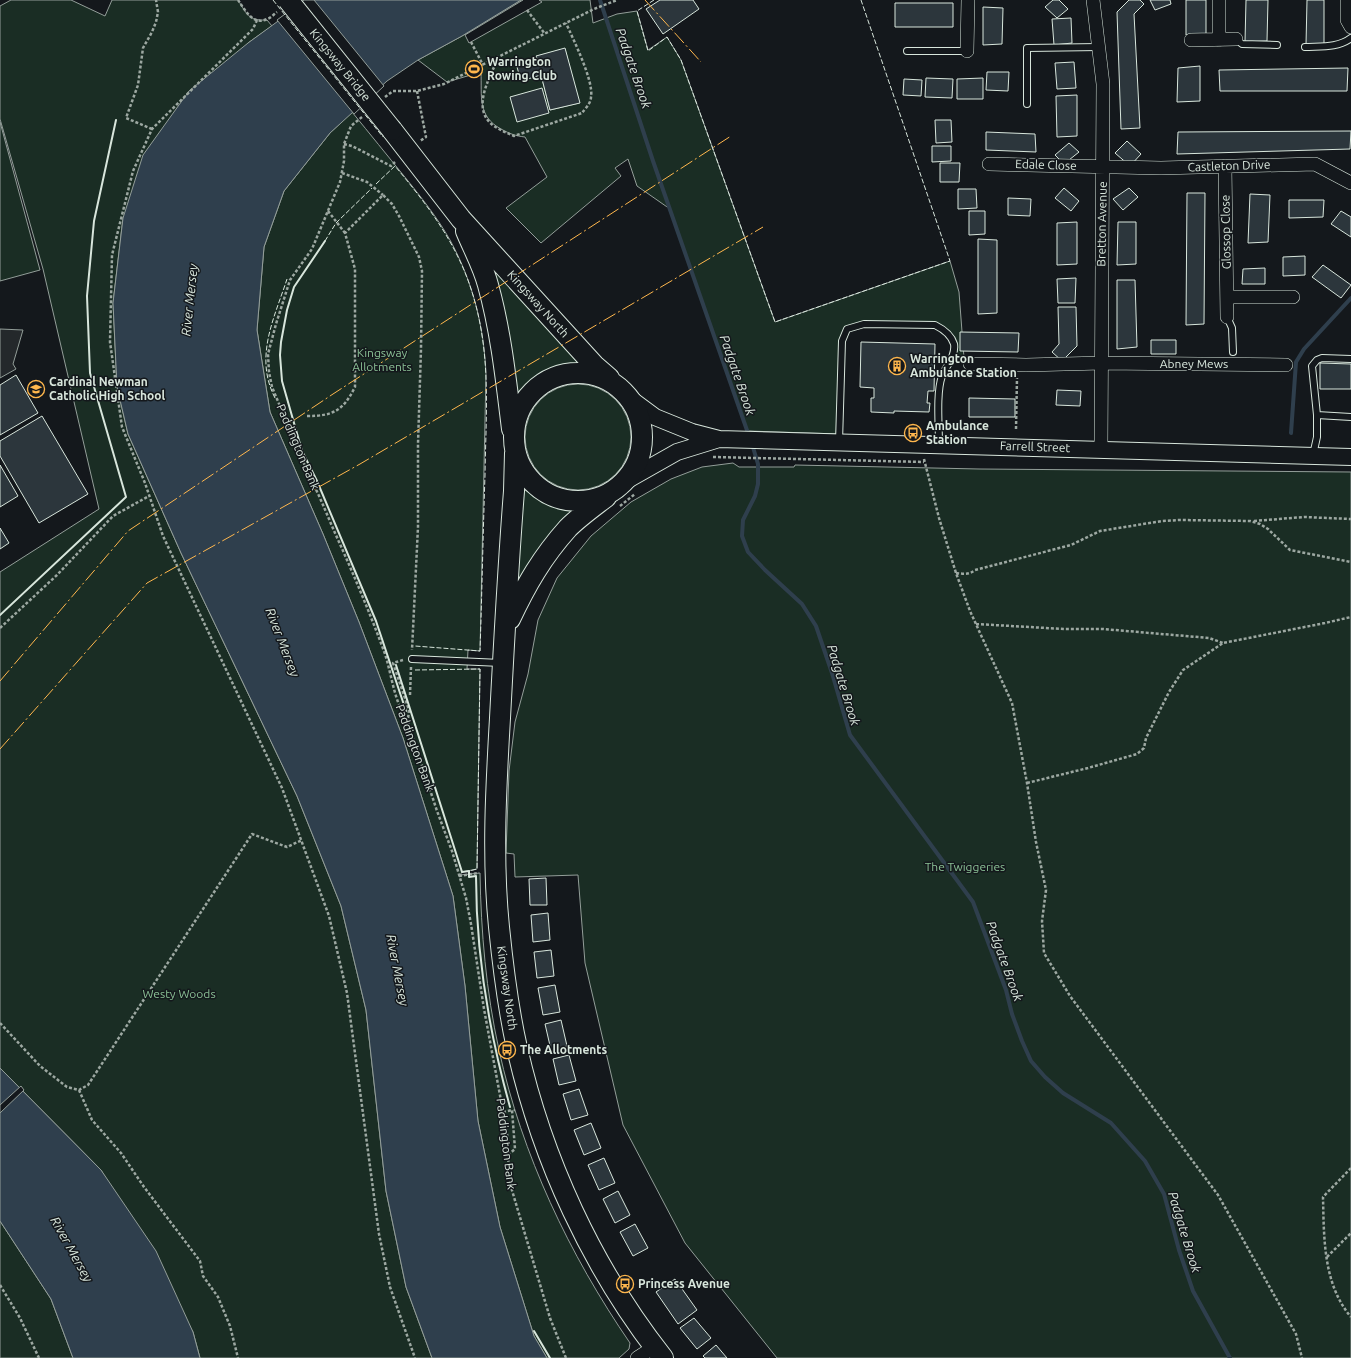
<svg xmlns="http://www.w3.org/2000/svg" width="1351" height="1358" font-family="Ubuntu,sans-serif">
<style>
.green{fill:#1a2d24;stroke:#939e99;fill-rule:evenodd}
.parking{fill:#24282b;stroke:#939e99}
.water{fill:#2f3f4d;stroke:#939e99}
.pier{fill:#14181c;stroke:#939e99}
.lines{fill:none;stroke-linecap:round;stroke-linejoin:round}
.stream{stroke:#2f3f4d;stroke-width:4}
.building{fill:#2c363c;stroke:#d8e6dc}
.service-casing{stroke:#d8e6dc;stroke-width:8}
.minor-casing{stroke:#d8e6dc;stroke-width:14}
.tertiary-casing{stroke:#d8e6dc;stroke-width:18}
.primary-casing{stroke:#d8e6dc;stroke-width:22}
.path{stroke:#9da8a2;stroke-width:2.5;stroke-dasharray:3 2;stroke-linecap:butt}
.service{stroke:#14181c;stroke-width:6}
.minor{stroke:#14181c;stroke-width:13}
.tertiary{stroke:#14181c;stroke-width:16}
.primary{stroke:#14181c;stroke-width:20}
.primary-bridge-casing{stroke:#d8e6dc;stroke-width:22;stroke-linecap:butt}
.primary-bridge{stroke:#14181c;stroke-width:20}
.fence{stroke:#d8e6dc;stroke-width:1;stroke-dasharray:5 2;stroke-linecap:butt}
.wall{stroke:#d8e6dc;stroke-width:2}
.power{stroke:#ffb74d;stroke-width:1;stroke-dasharray:14 3 2 3;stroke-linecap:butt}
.labels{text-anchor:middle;stroke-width:3;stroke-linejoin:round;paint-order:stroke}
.poi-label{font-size:12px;font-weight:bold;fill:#d8e6dc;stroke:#14181c;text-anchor:start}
.street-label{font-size:12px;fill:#d8e6dc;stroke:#14181c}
.park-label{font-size:12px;fill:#8ac095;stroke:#14181c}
.water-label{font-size:13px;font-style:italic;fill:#d8e6dc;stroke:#14181c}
</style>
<rect width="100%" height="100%" fill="#14181c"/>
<path class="green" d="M11 0H71L105 16 112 0H238C247 14 248 21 267 20L272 26 248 43 123 218 113 303 117 387 128 434 181 553 297 796 341 906 366 1010 386 1191 406 1287 432 1358H200L193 1332 101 1170 0 1068V572L99 509 43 269 0 119V6Z
M521 0H523L465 35 469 43 542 2 539 0H590L593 23 617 14 637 11 648 50 667 37 681 60 775 322 950 261 959 292 964 358 953 355 952 339 935 325 853 326 843 335 839 434 748 431 670 209 637 186 628 159 615 168 621 176 541 243 506 208 547 177 525 137C516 136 510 134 501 129 477 116 482 96 481 72L447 82 418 60 462 36ZM565 49 579 103 550 110 541 75 517 67 538 61 537 56Z
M352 112C370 134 387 155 404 176 421 197 437 217 450 240 473 282 484 327 486 374L480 651 468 650 467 669H480L477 869 462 872 460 875 480 873C481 932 486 991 499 1050 522 1155 569 1254 630 1343L629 1349 619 1358H547L534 1336 500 1227 478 1121 465 986 453 896 403 738 359 622 323 534 270 412 257 330 264 247 284 191 330 133Z
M0 122 40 270 0 281Z
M486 257 579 364C546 369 536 373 515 399Z
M525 437a53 53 0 1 1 106 0a53 53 0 1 1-106 0Z
M733 463 739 467H794L795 465 979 469 1351 472V1358H777L685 1243 623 1125 585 963 578 875 515 877 514 854 506 853 509 771 515 722 528 674 538 620 557 578 591 536 631 502 671 479 702 467Z
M522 488 540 500 575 512 510 610Z
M0 1221 51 1299 73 1358H0Z"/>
<path class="parking" d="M0 329 23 330 13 364 16 369 0 378Z"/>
<path class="water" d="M307 0H521L462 36 418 60 387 81 330 133 284 191 264 247 257 330 270 412 323 534 359 622 403 738 453 896 465 986 478 1121 500 1227 534 1336 547 1358H432L406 1287 386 1191 366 1010 341 906 297 796 181 553 128 434 117 387 113 303 123 218 143 155 189 91 248 43Z
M0 1068 101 1170 156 1251 193 1332 200 1358H73L51 1299 0 1221Z"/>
<path class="pier" d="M304 0H314L384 86 354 114 277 20Z
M21 1086 24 1090 0 1113V1105Z"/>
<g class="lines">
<path class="stream" d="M600 0 653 161 749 436
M1291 433 1296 362 1304 349 1351 298
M752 444 758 464V484L755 496 743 520 742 536 748 552 765 570 802 604 816 626 832 673 850 735 973 902 1006 990 1012 1014 1022 1041 1031 1061 1045 1077 1063 1093 1111 1123 1145 1161 1164 1194 1179 1250 1193 1291 1230 1358"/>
</g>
<path class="building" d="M660 0H693L699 9 663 34 646 9Z
M1053 0H1059L1068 9 1057 18 1045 7Z
M1129 0H1140L1144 4 1134 14 1140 128 1121 129 1117 12Z
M1150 0H1170L1171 4 1155 10Z
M1186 0H1206V35H1186Z
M1246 0H1268L1267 41 1245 42Z
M1307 0H1324V44L1306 45Z
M895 3H953V27H895Z
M983 7 1003 8 1002 44 983 45Z
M1071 18 1072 43 1054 45 1052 19Z
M565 48 580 103 550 110 541 75 521 81 517 67 538 61 536 56Z
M1074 62 1076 88 1057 89 1055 63Z
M1200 66V101L1177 102 1178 68Z
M1348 68 1347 91H1220L1219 70Z
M987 72H1009L1008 91 986 90Z
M926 78 953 79 952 98 925 97Z
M983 78V99H957V79Z
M904 79 922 80 921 96 903 95Z
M542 88 549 113 517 122 510 97Z
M1077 95V136L1057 137 1056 96Z
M935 120H951L952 142 936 143Z
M1351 131 1350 149 1177 154 1178 132Z
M986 132 1035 134 1036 152 986 150Z
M1127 141 1141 154 1130 166 1115 153Z
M1069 143 1079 152 1064 164 1055 155Z
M932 146H951V161L932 162Z
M940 163H960L959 182H940Z
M1064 188 1079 201 1071 211 1055 198Z
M1129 188 1138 197 1123 210 1113 199Z
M958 189H976L977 208 958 209Z
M1187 193H1205L1204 324 1186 325Z
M1250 194 1270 195 1268 242 1248 243Z
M1008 198 1031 199 1030 216 1008 215Z
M1289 200H1324L1323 217 1289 218Z
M969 211H985V234L969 235Z
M1341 211 1351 217V237L1331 224Z
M1077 222V264L1057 265V223Z
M1118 222H1136V264L1117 265Z
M978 239 997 240V313L978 314Z
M1305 256V275L1283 276V257Z
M1323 265 1351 285 1341 298 1312 277Z
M1265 268V284H1242L1243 269Z
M1076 278 1075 303H1058L1057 279Z
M1117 280H1135L1137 347 1117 349Z
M1058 307H1076L1077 346 1062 361 1052 352 1059 344Z
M960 332 1019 333 1018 352 960 351Z
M1151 340H1176V354H1151Z
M861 342 935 344 934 391H928L927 403H930L929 412 894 411V413L871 412V398H874V388L860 387Z
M1320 363 1351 364V389H1320Z
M16 375 38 413 0 435V385Z
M1057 390 1081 391 1080 406 1056 405Z
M969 398 1015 399V417H969Z
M42 416 88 494 39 523 0 456V441Z
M0 465 18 496 0 507Z
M0 528 9 543 0 549Z
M546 878 547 905H530L529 879Z
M548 913 550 940 533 942 531 915Z
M551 950 554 976 537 978 534 952Z
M555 985 560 1012 543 1015 538 988Z
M561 1020 567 1046 551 1050 545 1024Z
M569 1055 576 1081 559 1085 553 1059Z
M579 1089 588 1115 571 1120 563 1094Z
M591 1123 601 1148 584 1155 574 1130Z
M604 1158 615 1183 599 1190 588 1165Z
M618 1191 630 1215 615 1223 603 1199Z
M635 1224 648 1248 633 1256 620 1232Z
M675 1279 697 1310 678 1324 656 1292Z
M694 1318 711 1338 697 1349 680 1328Z
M716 1345 727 1358H705L703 1356Z"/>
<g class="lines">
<g class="service-casing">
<path id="service" d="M1236 39 1242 44 1277 45
M1305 47C1320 46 1338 48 1351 38
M907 51H967
M1027 104V48L1099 47
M1227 317 1232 328 1233 352
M1317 415 1312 366 1317 360 1322 358 1351 359
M839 442 842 341 847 329 864 324 935 325C943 329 951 334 954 344 956 356 946 366 942 376 936 393 939 425 939 444
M1313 455 1317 437V415L1351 417
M412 659 501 663"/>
</g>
<g class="minor-casing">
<path id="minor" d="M1093 0 1103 84 1101 449
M1347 0V20L1351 27
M1191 40 1236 39
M1219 40V0
M967 51 968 0
M989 164 1161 168 1315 164 1351 183
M1225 166 1227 317
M1227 297H1293
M970 364 1026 365 1102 363 1286 365
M637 1358 654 1347"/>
</g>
<g class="tertiary-casing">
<path id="tertiary" d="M628 397 655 417 692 432 719 439 1351 457
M624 482 677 452 719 439"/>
</g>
<g class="primary-casing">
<path id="primary" d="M392 130 461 219 594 365 609 378
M466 231C473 248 483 266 488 285 501 332 506 380 512 429
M514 437a64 64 0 1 1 128 0a64 64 0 1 1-128 0Z
M515 453 514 491C508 567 504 642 500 718 496 787 492 858 499 927 503 967 508 1008 517 1048 542 1159 592 1268 663 1358
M510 619C526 585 542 557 568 528 579 517 593 507 606 497"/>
</g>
<path class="path" d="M238 0C245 10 253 26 267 19 271 18 274 14 277 12
M527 10 545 34
M257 20 253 29 152 129 133 171 112 255 110 342 122 427 145 483 163 536 282 788 329 916 347 993 379 1234 390 1287 415 1358
M471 42 483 65
M498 58C490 78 470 109 494 126 500 130 507 133 514 136L582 113C585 109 591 103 591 97 594 81 573 39 566 23
M417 91 426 137 420 141
M385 97 393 91H417L444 84 594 9 617 0
M362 117 351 126 344 144V161L340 182 312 249 290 280 276 324 268 354 269 372 272 387 310 478C320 496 327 515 335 533 353 573 370 613 385 654 392 676 394 701 407 720L437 811 452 851 466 898 471 924 484 1009 507 1133 509 1174 511 1187 550 1318 566 1358
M152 129 126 118 138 85 143 48 152 32 156 22 158 12 156 0
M344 144 352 146 391 166 395 162
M342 173 367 182 383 195
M328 211 345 233
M307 416C333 416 343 411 355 387V269L345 233 383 195 392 204 399 216 419 257 422 271 421 349 418 444V527L412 650
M1016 429 1017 378
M713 457 924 462
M924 459 939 518 956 573 970 611 1012 703 1027 783 1036 842 1046 890 1042 921 1044 953 1070 996 1218 1195 1296 1334 1302 1358
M620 506 635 494
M1254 521 1304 517 1351 519
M956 573C964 574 969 575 975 570L1071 545 1100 531 1162 521 1180 520 1250 521 1260 524 1268 529 1290 550 1351 562
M976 624 1064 629H1103L1209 638 1223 643
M0 628 57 575 113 516 149 496
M403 660 393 663 409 710 408 719
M410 695 411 667
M1027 783 1088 768 1137 754 1144 748 1146 738 1169 692 1183 670 1223 643 1325 623 1351 617
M459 876 479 873
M0 1023 40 1066 67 1087 79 1090 88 1085 252 834 287 847 302 840
M79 1090 92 1120 121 1153 144 1187 200 1261 203 1276 218 1297 230 1326 238 1358
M503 1112 512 1110
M508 1155 515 1149 512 1110H515
M1351 1168 1323 1197C1324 1238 1323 1284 1351 1317
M1327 1257 1351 1233
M0 1285 20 1318 39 1358"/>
<use href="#service" class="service"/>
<use href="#minor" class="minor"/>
<use href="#tertiary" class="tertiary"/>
<use href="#primary" class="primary"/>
<g class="primary-bridge-casing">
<path id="primary-bridge" d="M288 0 392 130"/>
</g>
<use href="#primary-bridge" class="primary-bridge"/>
<path class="fence" d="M273 0 383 137
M654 0 637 11 648 51 667 37 681 60 775 322 950 261 861 0
M376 184 395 166C425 202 453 238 469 283 492 348 486 408 485 475 483 534 482 592 480 651L415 646
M325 241 336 223 372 188
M275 398C254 357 274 319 287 279
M415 670 480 669 477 869 469 871"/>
<path class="wall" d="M325 241 294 287 287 310 281 342 280 355 282 381 302 451 317 481 376 621 406 711
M0 615 126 497 90 373 87 296 94 221 116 120
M396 665 462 872 469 871V877L476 876C476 955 489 1032 510 1107
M534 1331 550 1358"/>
<path class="power" d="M645 0 701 62
M0 681 128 531 333 394 731 136
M0 749 147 583 360 464 763 227"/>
</g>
<defs>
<g id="stadium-ring" transform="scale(0.9)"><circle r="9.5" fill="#14181c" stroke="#ffb74d" stroke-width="1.5"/><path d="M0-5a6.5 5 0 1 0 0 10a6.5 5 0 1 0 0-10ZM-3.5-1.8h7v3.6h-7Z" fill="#ffb74d"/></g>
<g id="building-ring" transform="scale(0.9)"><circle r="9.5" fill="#14181c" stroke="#ffb74d" stroke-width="1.5"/><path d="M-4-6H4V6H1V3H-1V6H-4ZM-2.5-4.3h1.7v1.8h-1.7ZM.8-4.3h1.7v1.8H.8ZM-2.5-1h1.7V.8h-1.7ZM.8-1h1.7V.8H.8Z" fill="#ffb74d"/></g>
<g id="school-ring" transform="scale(0.9)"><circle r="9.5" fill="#14181c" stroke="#ffb74d" stroke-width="1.5"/><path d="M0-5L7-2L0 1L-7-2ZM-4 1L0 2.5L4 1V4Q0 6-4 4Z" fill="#ffb74d"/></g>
<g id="bus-ring" transform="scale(0.9)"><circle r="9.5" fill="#14181c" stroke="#ffb74d" stroke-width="1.5"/><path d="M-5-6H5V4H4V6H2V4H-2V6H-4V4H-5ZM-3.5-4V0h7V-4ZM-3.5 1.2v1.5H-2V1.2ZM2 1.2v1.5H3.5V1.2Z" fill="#ffb74d"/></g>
</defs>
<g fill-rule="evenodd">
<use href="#stadium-ring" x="474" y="69"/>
<use href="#building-ring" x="897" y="366"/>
<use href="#school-ring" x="36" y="389"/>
<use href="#bus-ring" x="913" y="433"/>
<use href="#bus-ring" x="507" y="1050"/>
<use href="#bus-ring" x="625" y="1284"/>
</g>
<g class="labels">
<g class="poi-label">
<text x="487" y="66">Warrington<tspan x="487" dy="14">Rowing Club</tspan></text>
<text x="910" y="363">Warrington<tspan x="910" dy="14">Ambulance Station</tspan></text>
<text x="49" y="386">Cardinal Newman<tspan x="49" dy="14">Catholic High School</tspan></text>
<text x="926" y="430">Ambulance<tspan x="926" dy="14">Station</tspan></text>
<text x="520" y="1054">The Allotments</text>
<text x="638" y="1288">Princess Avenue</text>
</g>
<g class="street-label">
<text transform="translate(340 65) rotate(51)" y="4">Kingsway Bridge</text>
<text transform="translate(1046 165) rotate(2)" y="4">Edale Close</text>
<text transform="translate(1229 166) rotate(-2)" y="4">Castleton Drive</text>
<text transform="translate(1102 224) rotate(-89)" y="4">Bretton Avenue</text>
<text transform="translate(1226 232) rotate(-91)" y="4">Glossop Close</text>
<text transform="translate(538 304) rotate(48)" y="4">Kingsway North</text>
<text x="1194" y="368">Abney Mews</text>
<text transform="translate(298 447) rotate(67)" y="4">Paddington Bank</text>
<text transform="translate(1035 447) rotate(2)" y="4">Farrell Street</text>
<text transform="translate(415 748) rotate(70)" y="4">Paddington Bank</text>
<text transform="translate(507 988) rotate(82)" y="4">Kingsway North</text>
<text transform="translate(506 1144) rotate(83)" y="4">Paddington Bank</text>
</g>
<g class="park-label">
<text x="382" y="357">Kingsway<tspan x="382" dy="14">Allotments</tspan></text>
<text x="965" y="871">The Twiggeries</text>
<text x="179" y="998">Westy Woods</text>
</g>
<g class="water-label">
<text transform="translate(634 68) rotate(71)" y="5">Padgate Brook</text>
<text transform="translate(189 300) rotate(-84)" y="5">River Mersey</text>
<text transform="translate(738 375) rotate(71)" y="5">Padgate Brook</text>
<text transform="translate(283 642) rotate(69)" y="5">River Mersey</text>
<text transform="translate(844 685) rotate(73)" y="5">Padgate Brook</text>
<text transform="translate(1005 961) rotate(70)" y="5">Padgate Brook</text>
<text transform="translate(398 970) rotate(79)" y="5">River Mersey</text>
<text transform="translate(1185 1232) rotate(73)" y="5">Padgate Brook</text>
<text transform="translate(72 1249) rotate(61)" y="5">River Mersey</text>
</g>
</g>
</svg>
